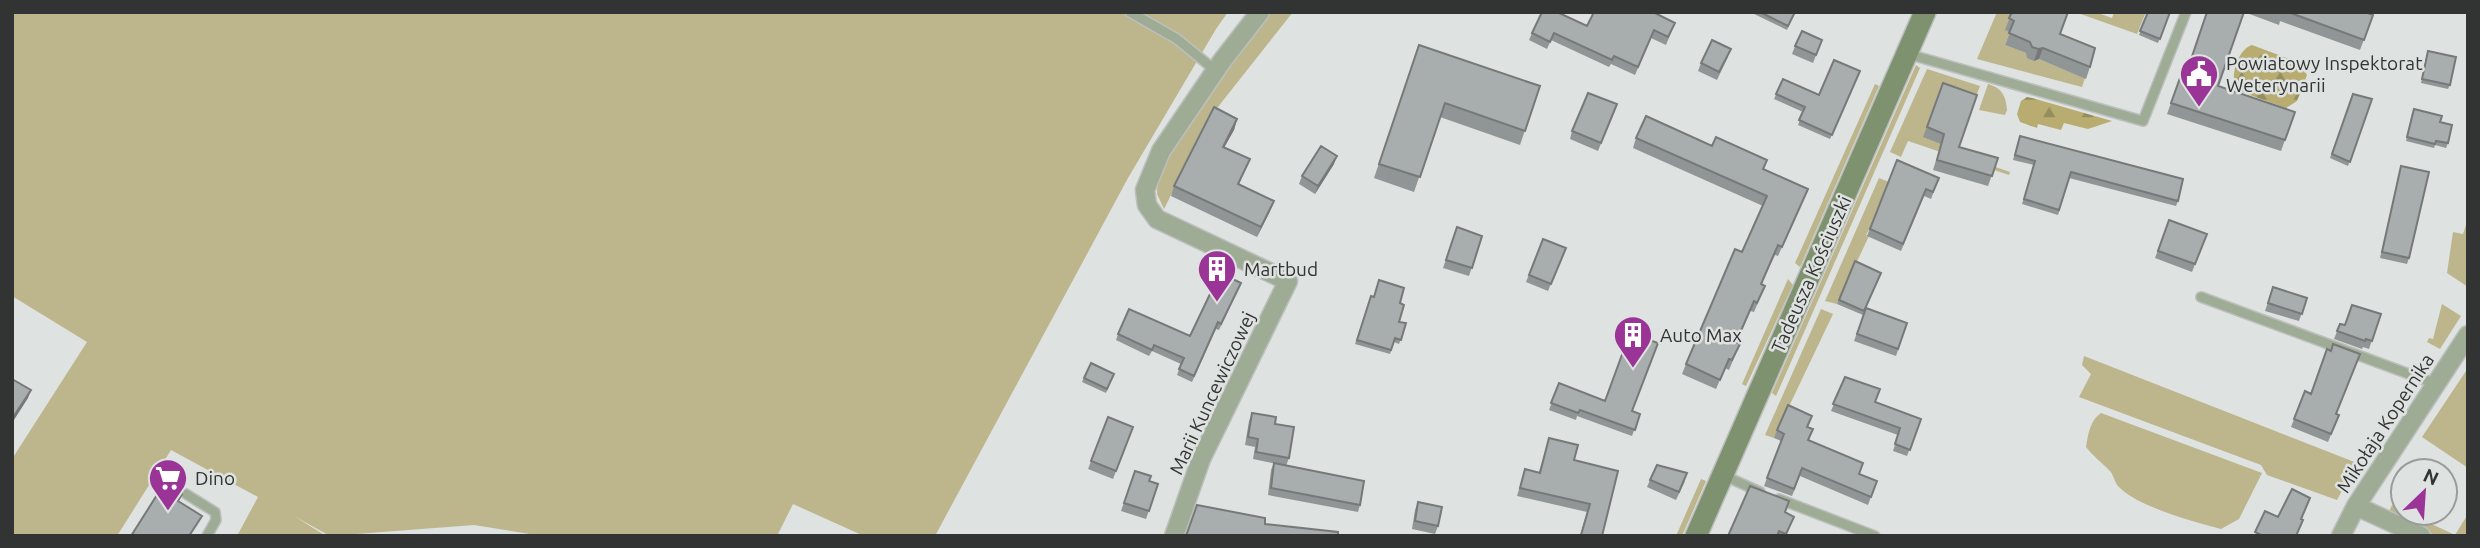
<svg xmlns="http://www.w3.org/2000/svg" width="2480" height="548" font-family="Ubuntu,sans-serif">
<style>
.green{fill:#bdb58c}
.forest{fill:url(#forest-firs)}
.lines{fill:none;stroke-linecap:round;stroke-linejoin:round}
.lane-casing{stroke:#bcbfbd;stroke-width:12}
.street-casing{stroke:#bcbfbd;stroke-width:21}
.secondary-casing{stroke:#bcbfbd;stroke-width:24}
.lane{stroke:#9fac95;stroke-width:9}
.street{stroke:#9fac95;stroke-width:18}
.secondary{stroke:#7f9270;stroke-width:21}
.wall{fill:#909595}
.shaded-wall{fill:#767979}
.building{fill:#a8adad;stroke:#767979;stroke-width:2}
.labels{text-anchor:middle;stroke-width:5;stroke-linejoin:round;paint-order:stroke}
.poi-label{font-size:19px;fill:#323433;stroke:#dee2e0;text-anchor:start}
.street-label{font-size:19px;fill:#323433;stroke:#dee2e0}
</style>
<defs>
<pattern id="forest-firs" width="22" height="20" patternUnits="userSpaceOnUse" patternTransform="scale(1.75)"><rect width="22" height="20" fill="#b8ac71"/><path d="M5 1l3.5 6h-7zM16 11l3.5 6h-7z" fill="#968d5d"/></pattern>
</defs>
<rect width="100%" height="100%" fill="#dee2e0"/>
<path class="green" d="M12 12H1228L1216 29 1128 178 935 536H864L793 504 777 536H542L474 525 330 536 294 516 326 536H237L258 497 171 450 117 536H12V459L87 342 12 296Z
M1269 12H1293L1210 117 1164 209 1157 194 1158 171 1172 144Z
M1997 12H2013L2010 32 2005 45 2026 53 2034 61 2039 59 2085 78 2082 87 1977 59Z
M2075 12H2095L2112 18 2114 12H2146L2137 34Z
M1916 65 1920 68 1776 396 1772 393Z
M1927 69 1980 86 1973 105 1942 144 1941 148 2010 172 2009 175 1908 141 1901 157 1890 152Z
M1875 84 1879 86 1800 267 1795 263Z
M1988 84C2002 88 2006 96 2007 110L2005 115 1979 110Z
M1879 178 1889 182 1873 223 1866 235 1869 236 1837 304 1825 301Z
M2468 219V287L2447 273 2453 232 2463 234Z
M1788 279 1793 285 1746 386 1742 384Z
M2442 304 2461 316 2440 349 2427 342 2429 338 2433 339Z
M1821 309 1833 314 1774 438 1765 435Z
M2084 356 2357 463 2337 500 2267 475 2261 465 2079 397 2091 374 2082 365Z
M2468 368V468L2422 437Z
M2101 413 2262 473 2239 519 2221 529C2195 522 2139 507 2120 488 2114 483 2114 474 2109 470 2101 462 2093 456 2086 447 2088 435 2090 420 2101 413Z
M1701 479 1706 481 1682 536H1676Z
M2392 505 2403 511V513H2408L2455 535 2468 514V536H2437L2388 514Z"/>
<path class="forest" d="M2252 45 2300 63 2307 75 2297 101 2286 108 2236 90C2230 77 2237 50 2252 45Z
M2027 97 2032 98 2112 121 2088 129 2064 123 2061 130 2038 124 2037 128 2020 122 2017 114 2021 101Z"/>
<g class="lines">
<g class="lane-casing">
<path id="lane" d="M1130 12 1177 39 1216 71
M1908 54 2143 121 2186 12
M2201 297 2436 384
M1723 475 1760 492
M186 494 215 512 216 520 207 536
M1779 499 1875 536"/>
</g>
<g class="street-casing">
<path id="street" d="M2356 506 2421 536
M1174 536 1201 459 1288 281 1157 219 1147 205 1145 190 1161 151 1222 61 1260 12
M2341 536 2356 506 2468 335"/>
</g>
<g class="secondary-casing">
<path id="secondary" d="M1696 536 1925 12"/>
</g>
<use href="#lane" class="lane"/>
<use href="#street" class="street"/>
<use href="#secondary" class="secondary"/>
</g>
<path class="wall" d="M1750 12H1795L1787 30Z
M2012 12 2060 34 2090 67 2086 79 2039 59 2034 61 2027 58 2026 53 2005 45 2010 32 2005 30Z
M2148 12H2170L2158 43 2139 35Z
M2244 12H2365L2373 15 2360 50 2280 21 2279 25Z
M1675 23 1666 45 1651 38 1635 75 1611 64 1609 67 1551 40 1547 49 1529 40 1532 33 1587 26Z
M1822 40 1813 63 1792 54 1795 46Z
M1419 45 1540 86 1520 145 1440 117 1414 192 1374 178Z
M2428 51 2450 85 2448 89 2421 83Z
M1728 57 1717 80 1698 71 1701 63Z
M1860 71 1830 139 1798 125 1803 112 1774 99 1783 79 1819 95Z
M2180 78 2218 86 2295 112 2281 151 2167 114Z
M1943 83 1959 147 1998 158 1988 186 1933 170 1941 144 1923 137Z
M2353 94 2372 99 2348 166 2330 158Z
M1617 104 1598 151 1570 139 1572 131Z
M2412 113 2440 122 2448 143 2446 148 2435 145 2434 148 2406 141Z
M1237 119 1234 130 1224 147 1250 159 1239 184 1270 211 1257 237 1171 196 1174 186Z
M1636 138 1764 169 1804 198 1778 256 1775 255 1761 285 1765 286 1754 312 1750 311 1737 342 1736 353 1729 370 1725 368 1716 389 1682 374 1686 364 1742 252 1763 206 1633 148Z
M2018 141 2178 201 2176 206 2069 178 2058 215 2022 204 2034 165 2013 160Z
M1897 160 1939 178 1931 199 1924 196 1901 251 1867 236Z
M1334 164 1315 194 1299 184 1302 176Z
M2401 166 2409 258 2407 264 2380 258Z
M2169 220 2207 234 2192 272 2155 258Z
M1457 227 1482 236 1469 276 1443 268Z
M1543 239 1566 248 1548 291 1526 282Z
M1855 261 1881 273 1863 315 1837 304Z
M1241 283 1219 330 1216 329 1192 382 1177 375 1181 364 1152 351 1149 356 1116 340 1118 334 1190 336Z
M2273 287 2307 298 2299 321 2265 311Z
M1371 296 1400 303 1399 322 1406 323 1399 344 1394 342 1390 354 1355 344Z
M1866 308 1907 323 1896 356 1854 341Z
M2381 314 2369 349 2363 347 2362 349 2334 339 2340 324 2345 325Z
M1845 377 1875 402 1921 419 1907 456 1893 451 1898 435 1831 411Z
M1084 378 1112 379 1106 393 1082 382Z
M1559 383 1640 414 1632 436 1577 416 1576 420 1549 410Z
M2305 391 2311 394 2339 415 2328 442 2291 427Z
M1252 413 1275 424 1289 458 1286 466 1253 459 1255 447 1245 445 1249 421Z
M1108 417 1133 427 1113 479 1088 469Z
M1808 427V441L1859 474 1877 481 1868 505 1800 476 1792 496 1764 486 1781 441 1774 438 1777 430Z
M1549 438 1574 460 1602 536H1580L1587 512 1517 496 1525 469 1539 472Z
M1274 463 1360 505 1358 512 1268 495 1271 470Z
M1135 471 1149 481 1158 484 1146 519 1121 511Z
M1650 480 1685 481 1676 500 1647 487Z
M1418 502 1438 526 1435 534 1412 529 1415 510Z
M1785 513 1794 517 1786 536H1728Z"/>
<path class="shaded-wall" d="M2043 48 2039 59 2034 61 2038 49Z
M1237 119 1234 130 1219 157 1223 147Z
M1337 156 1334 164 1315 194 1318 186Z
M1274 201 1270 211 1257 237 1261 227Z
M31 390 28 398 12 423V419Z"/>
<path class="building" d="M1542 12H1557L1587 26 1594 12H1653L1675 23 1668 37 1654 30 1638 67 1614 56 1612 60 1554 33 1550 42 1532 33Z
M1760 12H1795L1788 26Z
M2012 12H2068L2060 34 2095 48 2090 67 2043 48 2038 49 2032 47 2030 42 2009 33 2014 21 2009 18Z
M2148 12H2170L2160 39 2140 31Z
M2207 12H2244L2218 86 2295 112 2285 140 2171 103 2180 78 2184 80Z
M2288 12H2365L2373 15 2364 40Z
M1802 31 1822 40 1816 55 1795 46Z
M1712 40 1731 49 1719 72 1701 63Z
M1419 45 1540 86 1525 131 1445 103 1420 177 1379 164Z
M2428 51 2456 57 2450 85 2422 79Z
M1834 60 1860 71 1832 135 1799 120 1805 107 1776 94 1783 79 1819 95Z
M1943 83 1977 95 1959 147 1998 158 1992 176 1937 160 1944 134 1927 127Z
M1588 93 1617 104 1601 143 1572 131Z
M2353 94 2372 99 2350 162 2332 154Z
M1214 107 1237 119 1223 147 1250 159 1238 184 1274 201 1261 227 1174 186Z
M2414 109 2442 116 2440 122 2452 125 2448 143 2436 141 2435 144 2407 137Z
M1646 116 1712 146 1716 137 1767 160 1763 169 1808 189 1782 247 1778 245 1761 284 1765 286 1757 303 1754 301 1736 342 1740 344 1732 360 1729 359 1720 380 1686 364 1735 249 1742 252 1767 196 1636 138Z
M2020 136 2183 179 2178 201 2071 172 2059 210 2024 199 2035 161 2015 155Z
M1321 146 1337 156 1318 186 1302 176Z
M1897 160 1939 178 1933 192 1926 189 1903 244 1870 229Z
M2401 166 2429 172 2409 258 2382 252Z
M2169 220 2207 234 2195 264 2158 251Z
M1457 227 1482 236 1472 268 1446 260Z
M1543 239 1566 248 1551 284 1529 275Z
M1855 261 1881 273 1864 311 1839 300Z
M1220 273 1241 283 1221 324 1218 322 1194 376 1179 369 1184 358 1154 345 1152 350 1118 334 1129 309 1190 336Z
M1379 280 1404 288 1400 303 1404 305 1399 322 1406 323 1401 340 1395 338 1391 350 1357 340 1371 296 1374 297Z
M2273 287 2307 298 2302 314 2268 303Z
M2352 305 2381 314 2372 341 2366 339 2365 341 2337 331 2340 324 2345 325Z
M1866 308 1907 323 1898 349 1857 334Z
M1630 333 1658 343 1632 411 1640 414 1635 430 1580 410 1578 413 1551 403 1559 383 1605 401Z
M2333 344 2360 354 2336 414 2339 415 2331 434 2294 419 2305 391 2311 394 2327 349 2331 351Z
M1091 363 1114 374 1107 389 1084 378Z
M1845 377 1880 389 1875 402 1921 419 1910 450 1895 444 1900 428 1833 404Z
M12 379 31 390 12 419Z
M1788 405 1812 416 1807 427 1813 429 1808 440 1863 463 1859 474 1877 481 1871 497 1802 468 1794 489 1767 478 1784 434 1777 430Z
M1252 413 1276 417 1275 424 1294 427 1289 458 1256 452 1258 439 1248 437Z
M1108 417 1133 427 1116 471 1091 461Z
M1549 438 1578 445 1574 460 1618 471 1602 536 1581 535 1590 504 1520 488 1525 469 1540 473Z
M1274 463 1364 481 1360 505 1271 488Z
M1657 465 1687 473 1679 492 1650 480Z
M1135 471 1151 476 1149 481 1158 484 1149 511 1124 503Z
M169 476 183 485 181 489 182 494 178 501 202 516 189 536H131Z
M1750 486 1789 501 1785 512 1794 517 1786 534 1779 531 1777 536H1728Z
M2292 489 2310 498 2301 519 2303 520 2296 536H2263L2255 532 2265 511 2278 517Z
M1418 502 1442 507 1438 526 1415 521Z
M1197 505 1265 518V524L1338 532V536H1186Z"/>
<defs>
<g id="civic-pin" transform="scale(2.0125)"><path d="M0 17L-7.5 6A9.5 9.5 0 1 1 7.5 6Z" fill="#9b3497" stroke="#dee2e0"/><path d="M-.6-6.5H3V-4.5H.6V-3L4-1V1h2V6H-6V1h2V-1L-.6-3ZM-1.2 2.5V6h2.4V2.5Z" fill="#fff"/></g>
<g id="building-pin" transform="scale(2.0125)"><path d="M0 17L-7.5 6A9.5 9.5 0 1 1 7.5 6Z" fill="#9b3497" stroke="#dee2e0"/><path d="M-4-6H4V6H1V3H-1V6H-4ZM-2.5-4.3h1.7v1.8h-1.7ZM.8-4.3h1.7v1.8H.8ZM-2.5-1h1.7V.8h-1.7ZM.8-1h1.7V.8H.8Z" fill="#fff"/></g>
<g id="supermarket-pin" transform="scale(2.0125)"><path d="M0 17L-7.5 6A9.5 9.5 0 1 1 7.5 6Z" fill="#9b3497" stroke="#dee2e0"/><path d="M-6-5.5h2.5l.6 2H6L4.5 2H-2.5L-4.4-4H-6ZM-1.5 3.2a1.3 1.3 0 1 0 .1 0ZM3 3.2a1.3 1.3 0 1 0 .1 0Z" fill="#fff"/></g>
</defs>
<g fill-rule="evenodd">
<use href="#civic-pin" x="2199" y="74"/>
<use href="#building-pin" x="1217" y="269"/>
<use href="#building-pin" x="1633" y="335"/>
<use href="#supermarket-pin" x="168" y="478"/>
</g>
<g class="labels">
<g class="poi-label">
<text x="2226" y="70">Powiatowy Inspektorat<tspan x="2226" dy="22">Weterynarii</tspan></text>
<text x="1244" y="276">Martbud</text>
<text x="1660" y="342">Auto Max</text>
<text x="195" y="485">Dino</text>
</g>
<g class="street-label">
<text transform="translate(1811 274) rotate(-66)" y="7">Tadeusza Kościuszki</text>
<text transform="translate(1212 393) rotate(-65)" y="7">Marii Kuncewiczowej</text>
<text transform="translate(2385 423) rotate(-57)" y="7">Mikołaja Kopernika</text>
</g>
</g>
<rect width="2480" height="548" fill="none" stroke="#323433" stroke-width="28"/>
<g transform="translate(2424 492) rotate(25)"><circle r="33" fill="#dee2e0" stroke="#999c9b" stroke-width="2"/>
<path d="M0-5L12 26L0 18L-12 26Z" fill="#9b3497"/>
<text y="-10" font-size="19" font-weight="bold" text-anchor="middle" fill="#323433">N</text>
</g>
</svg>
